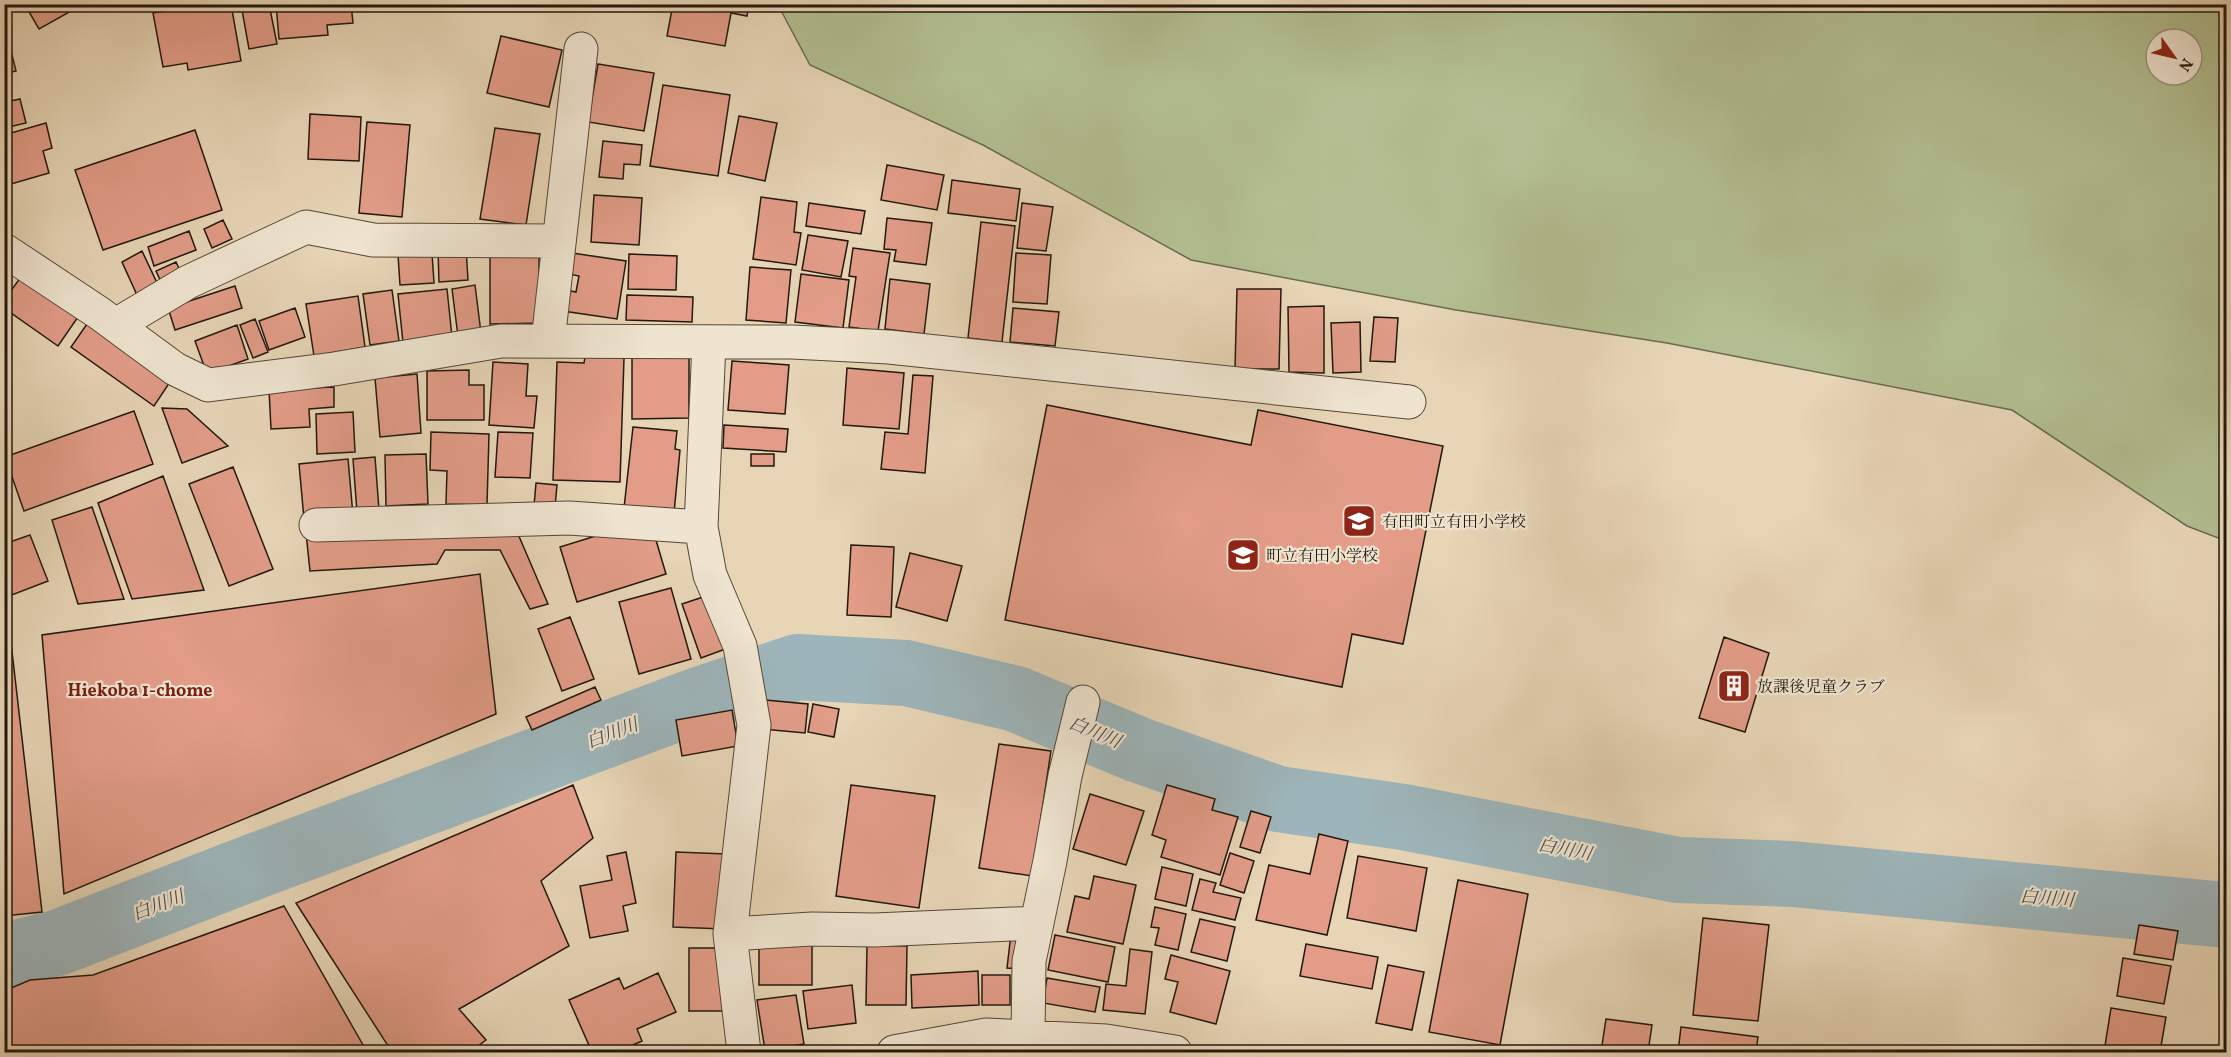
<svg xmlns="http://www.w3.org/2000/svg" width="2231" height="1057" font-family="Vollkorn,'Noto Serif JP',serif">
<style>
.green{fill:#b2be91;stroke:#6a6b4e;stroke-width:1.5;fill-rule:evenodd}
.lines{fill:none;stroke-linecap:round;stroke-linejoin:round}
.river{stroke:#9db5ba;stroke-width:66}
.building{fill:#e29c88;stroke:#22180c;stroke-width:1.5}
.street-casing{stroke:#534736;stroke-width:35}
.street{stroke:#efe4d0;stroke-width:33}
.labels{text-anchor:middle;stroke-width:4.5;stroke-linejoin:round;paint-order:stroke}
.poi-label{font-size:16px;fill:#22180c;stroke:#efe4d0;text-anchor:start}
.neighbourhood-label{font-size:18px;font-weight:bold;fill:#7a1f14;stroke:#efe4d0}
.water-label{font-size:18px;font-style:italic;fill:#4d4f49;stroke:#efe4d0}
</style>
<rect width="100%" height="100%" fill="#e7d5b6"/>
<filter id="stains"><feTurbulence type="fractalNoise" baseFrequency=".00333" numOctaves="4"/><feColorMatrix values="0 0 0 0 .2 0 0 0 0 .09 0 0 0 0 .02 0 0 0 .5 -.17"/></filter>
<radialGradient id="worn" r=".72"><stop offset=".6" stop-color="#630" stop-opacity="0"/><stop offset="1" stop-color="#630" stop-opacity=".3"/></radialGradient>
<path class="green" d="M778 5H2226V541L2187 526 2012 410 1667 343 1456 310 1191 260 983 145 810 65ZM2156 39H2192V75H2156Z"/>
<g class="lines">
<path class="river" d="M4 956 57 943 253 867 699 700 797 667 906 673 1016 699 1139 750 1278 799 1403 817 1678 870 1792 874 2226 915"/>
</g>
<path class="building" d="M70 4 73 10 39 29 25 5Z
M205 4H231L241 61 188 70 187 63 163 67 153 13Z
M269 4 277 44 249 49 242 10Z
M276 4H351L353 23 327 25 328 35 279 39Z
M673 4H749L747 16 731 13 725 46 667 36Z
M5 27 16 71 4 74V27Z
M501 36 562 50 549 107 487 93Z
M598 64 654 73 644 131 588 122Z
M663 85 730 95 718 176 650 166Z
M4 95 6 102 20 99 26 123 4 128Z
M310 114 361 117 359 161 308 159Z
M739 116 777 123 765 181 728 173Z
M367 122 410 125 402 217 359 213Z
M46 123 52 148 43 151 49 173 4 186V135Z
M495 128 540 134 526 225 480 219Z
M195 130 222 210 103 250 75 170Z
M603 141 642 145 640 165 624 164 623 179 599 177Z
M887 165 944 175 937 210 881 200Z
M952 180 1020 189 1016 221 948 213Z
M594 195 642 198 639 245 591 242Z
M761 197 797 202 794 232 801 233 796 265 753 259Z
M809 203 865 211 861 234 806 226Z
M1022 203 1053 207 1046 251 1017 248Z
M887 218 932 223 926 265 894 261 896 250 884 249Z
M223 220 232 239 212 248 204 229Z
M981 222 1015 226 1002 342 968 338Z
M189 231 196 250 154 266 148 247Z
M808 235 848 241 841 277 802 270Z
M466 248 468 280 439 282 438 250Z
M853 248 890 253 878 331 849 327 856 277 849 276Z
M142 251 158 285 137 295 122 262Z
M539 251V323L490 324V252Z
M432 253 434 283 400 285 398 255Z
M572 253 626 261 617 319 563 311 566 290 576 292 579 276 569 274Z
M1016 253 1051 255 1047 304 1013 302Z
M629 254 677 256 676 290 628 289Z
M176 262 182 275 162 284 156 271Z
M750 267 791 270 786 323 746 320Z
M801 274 849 280 843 328 795 322Z
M21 277 78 317 58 346 4 308V300Z
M890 279 930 284 924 334 885 329Z
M475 285 481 333 458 336 452 289Z
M235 286 242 308 175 330 168 308Z
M447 289 452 337 403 343 398 294Z
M1237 289H1281L1279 369H1235Z
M392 290 399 341 370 345 363 294Z
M627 295 693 297 692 322 626 320Z
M358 296 365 347 314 356 306 304Z
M1324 306V373L1289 372 1288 307Z
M295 308 305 337 269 350 259 321Z
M1013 308 1059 312 1055 346 1010 342Z
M1374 317 1398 318 1395 362 1370 361Z
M255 319 268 352 253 358 240 325Z
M1360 322 1361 372 1333 373 1331 323Z
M87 324 170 382 154 406 71 347Z
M237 325 248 359 207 374 195 341Z
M689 355V418L632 419V356Z
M585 357 624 358 620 482 553 480 557 362 584 363Z
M732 361 789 365 785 414 728 410Z
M493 362 528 364 526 396H537L534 428 489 425Z
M847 368 904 373 899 429 843 425Z
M469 370V385H484V420H427V371Z
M417 374 421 433 380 437 375 378Z
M913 375 933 376 925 473 881 469 885 432 908 434Z
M334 387V407L309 409 310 427 271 429 269 390Z
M1047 405 1251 445 1258 410 1443 446 1403 644 1352 634 1342 687 1005 620Z
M162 408 187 409 228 446 182 463Z
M134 411 153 464 24 511 5 457Z
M353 412 355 452 317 454 316 414Z
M724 425 788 429 786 452 723 448Z
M633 427 677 431 675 449 680 450 674 513 624 508Z
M431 432 489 434 487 505 446 504 447 471 430 470Z
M498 432 533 433 530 478 495 477Z
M426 454 428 504 386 506 385 455Z
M751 454H774V466H751Z
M375 457 379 510 357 512 353 459Z
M348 459 353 515 304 519 299 464Z
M233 467 273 569 229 586 189 484Z
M163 476 204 590 132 599 98 503Z
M536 483 557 485 555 507 534 506Z
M92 507 124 599 78 604 52 520Z
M631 525 653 530 666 574 577 602 560 547Z
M306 533 518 534 548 604 530 609 500 550H445L437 564 310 571Z
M30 535 48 581 4 598V544Z
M851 545 894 547 891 617 847 615Z
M910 553 962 566 947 621 896 607Z
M480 574 496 714 64 894 42 635Z
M671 588 691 659 639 674 619 602Z
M709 595 728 648 701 658 682 604Z
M570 617 594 679 562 691 538 629Z
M10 634 42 912 4 916V635Z
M1724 637 1769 653 1745 732 1699 718Z
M595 687 601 700 532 730 526 717Z
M765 700 808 704 805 733 762 729Z
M813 704 839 709 834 737 808 732Z
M732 710 738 746 682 756 676 720Z
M999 744 1051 751 1032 876 979 868Z
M573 785 593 838 541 881 569 946 459 1009 486 1040 470 1052H392L296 903Z
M851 785 935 796 919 908 836 896Z
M1167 785 1215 799 1212 810 1238 817 1220 875 1161 857 1166 840 1152 835Z
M1090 794 1144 811 1126 865 1073 849Z
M1251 811 1271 817 1260 853 1240 847Z
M1319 834 1348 841 1327 935 1256 920 1269 865 1310 874Z
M626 852 636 903 623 906 628 931 590 938 580 886 612 880 607 856Z
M676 852 727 854 724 929 673 927Z
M1230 853 1254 861 1244 893 1220 885Z
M1358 856 1427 868 1416 931 1347 918Z
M1162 867 1193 874 1186 906 1155 899Z
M1094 876 1136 885 1123 944 1067 932 1075 896 1089 899Z
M1200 879 1216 883 1213 892 1241 898 1235 920 1192 910Z
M1458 880 1528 894 1500 1045 1429 1032Z
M284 906 367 1052H4V991L30 980 93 975Z
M1155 907 1186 914 1178 950 1155 945 1159 928 1151 927Z
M1703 918 1769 925 1758 1021 1693 1015Z
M1200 919 1235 927 1227 961 1191 952Z
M2139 925 2178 931 2173 960 2134 954Z
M1011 934 1023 935 1020 969 1007 968Z
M1055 935 1115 947 1108 982 1048 970Z
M759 938H812V985H759Z
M1306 944 1378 957 1372 989 1300 976Z
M867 945 907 946 906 1005H866Z
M689 948H726L725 1011H689Z
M1130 949 1152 952 1145 1014 1103 1010 1106 984 1126 986Z
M1171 955 1230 971 1216 1024 1170 1012 1178 982 1165 979Z
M2123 958 2171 966 2164 1004 2117 996Z
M1388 965 1424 972 1412 1030 1376 1023Z
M978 971 979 1005 912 1008 911 975Z
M658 973 676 1012 637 1029 642 1041 617 1052H592L569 1000 619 978 624 989Z
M982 975H1010V1005H982Z
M1047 978 1100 987 1095 1012 1043 1003Z
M852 985 856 1023 808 1029 803 991Z
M796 995 804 1044 765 1050 757 1000Z
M2111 1008 2166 1017 2160 1052H2104Z
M1606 1019 1652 1025 1648 1052H1601Z
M1681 1027 1758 1037 1756 1052H1678Z"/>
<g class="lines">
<g class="street-casing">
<path id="street" d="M4 250 99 313 175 369 208 385 334 369 501 341 792 342 889 347 1409 402
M116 325 188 282 306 227 373 240 559 241
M548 341 581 49
M709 343 701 527 710 575 740 646 754 725 730 934 744 1052
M316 525 569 518 701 527
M730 934 812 929 875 930 1037 923
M1028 1037 1029 961 1050 861 1065 776 1083 702
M894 1052 986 1035 1106 1041 1175 1052"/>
</g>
<use href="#street" class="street"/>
</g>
<defs>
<g id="school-square" transform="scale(1.725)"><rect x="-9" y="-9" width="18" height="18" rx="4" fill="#8f2418" stroke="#efe4d0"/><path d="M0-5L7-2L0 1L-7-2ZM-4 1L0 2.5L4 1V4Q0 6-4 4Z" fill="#fff"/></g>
<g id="building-square" transform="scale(1.725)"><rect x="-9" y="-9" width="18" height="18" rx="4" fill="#8f2418" stroke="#efe4d0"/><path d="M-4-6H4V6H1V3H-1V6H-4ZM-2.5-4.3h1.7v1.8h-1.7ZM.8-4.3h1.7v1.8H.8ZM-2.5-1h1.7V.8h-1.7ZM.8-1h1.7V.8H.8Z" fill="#fff"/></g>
</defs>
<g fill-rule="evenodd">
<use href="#school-square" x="1359" y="521"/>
<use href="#school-square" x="1243" y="555"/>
<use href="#building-square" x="1734" y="686"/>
</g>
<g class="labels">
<g class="poi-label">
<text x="1382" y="527">有田町立有田小学校</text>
<text x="1266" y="561">町立有田小学校</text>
<text x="1757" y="692">放課後児童クラブ</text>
</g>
<g class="neighbourhood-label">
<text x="140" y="696">Hiekoba 1-chome</text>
</g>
<g class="water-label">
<text transform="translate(1095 732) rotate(23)" y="6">白川川</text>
<text transform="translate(612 733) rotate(-21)" y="6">白川川</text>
<text transform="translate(1565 849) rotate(11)" y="6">白川川</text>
<text transform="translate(2047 898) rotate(5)" y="6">白川川</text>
<text transform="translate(158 905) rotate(-21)" y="6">白川川</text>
</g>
</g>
<rect width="2231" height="1057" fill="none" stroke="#e7d5b6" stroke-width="24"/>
<rect x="6" y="6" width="2219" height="1045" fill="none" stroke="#22180c" stroke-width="3"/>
<rect x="12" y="12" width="2207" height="1033" fill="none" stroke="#22180c" stroke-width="1.5"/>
<g transform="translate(2174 57) rotate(124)"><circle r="28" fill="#efe4d0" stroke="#9d9282" stroke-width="1.5"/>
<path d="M0-4.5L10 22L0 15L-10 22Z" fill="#8f2418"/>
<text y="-9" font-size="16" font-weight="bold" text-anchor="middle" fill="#22180c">N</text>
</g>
<rect width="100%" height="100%" filter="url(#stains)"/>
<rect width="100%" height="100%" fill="url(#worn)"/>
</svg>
